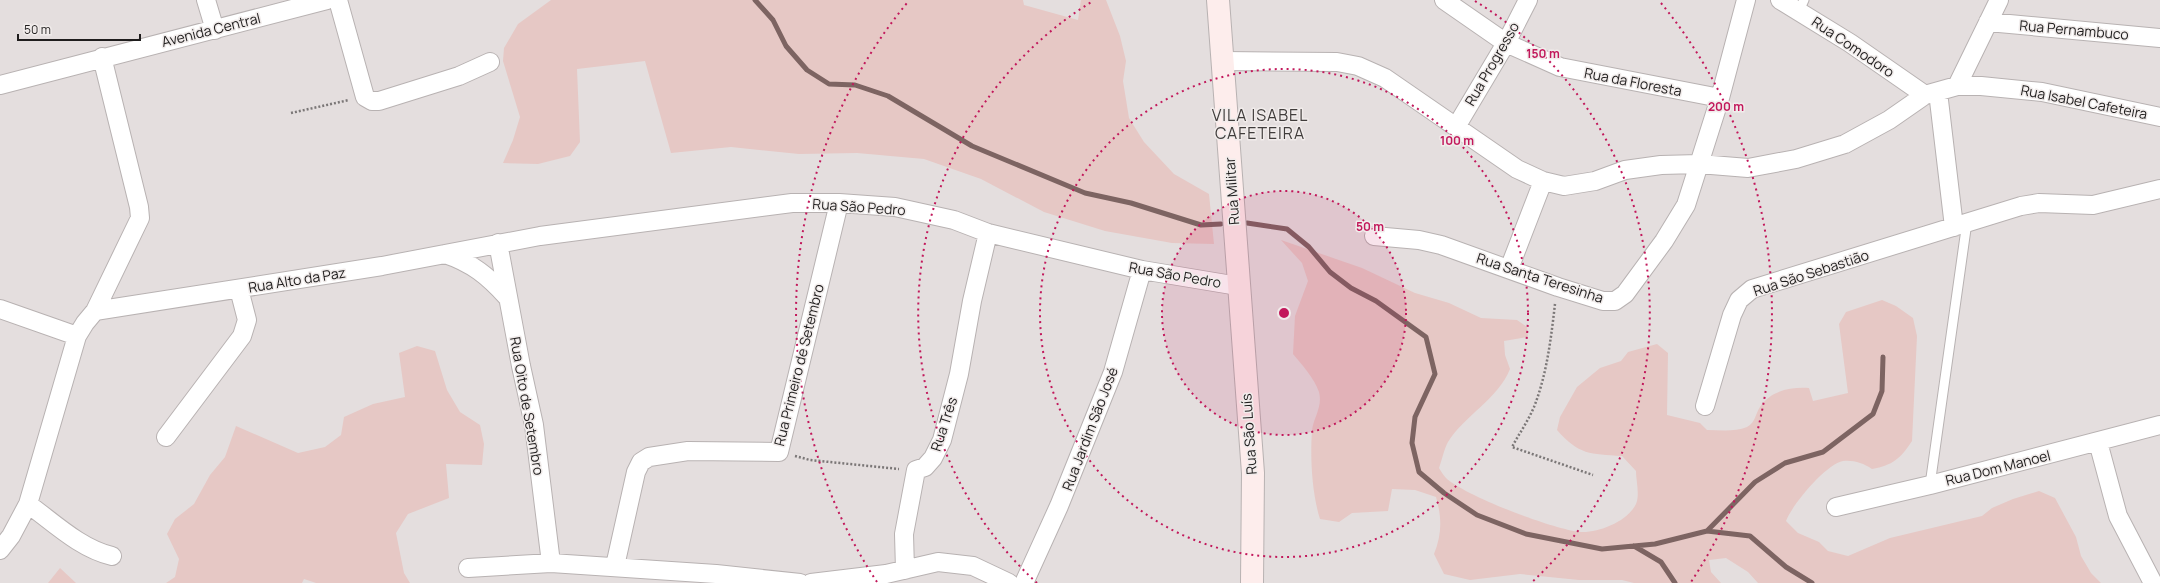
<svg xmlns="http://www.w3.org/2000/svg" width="2160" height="583" font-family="Manrope,sans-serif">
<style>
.green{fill:#e6c8c5}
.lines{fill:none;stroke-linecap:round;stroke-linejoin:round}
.stream{stroke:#7d6462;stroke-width:5}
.lane-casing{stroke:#b8b2b2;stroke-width:11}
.street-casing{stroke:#b8b2b2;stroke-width:20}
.secondary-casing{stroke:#b8b2b2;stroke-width:24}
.path{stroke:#7b7777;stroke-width:2.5;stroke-dasharray:2 2;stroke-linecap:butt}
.lane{stroke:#fff;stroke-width:9}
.street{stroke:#fff;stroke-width:18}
.secondary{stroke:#fdedec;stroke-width:22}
.ring{fill:none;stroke:#c2185b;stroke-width:2;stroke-dasharray:2 4}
.labels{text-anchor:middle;stroke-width:3;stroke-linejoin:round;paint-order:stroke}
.street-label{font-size:14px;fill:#1f1d1d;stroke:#f1eceb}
.quarter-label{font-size:16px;letter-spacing:1px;fill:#403c3b;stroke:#f1eceb}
.centre{fill:#c2185b;stroke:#f1eceb;stroke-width:2}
.ring-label{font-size:12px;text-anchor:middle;font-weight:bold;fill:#c2185b;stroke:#f1eceb;stroke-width:3;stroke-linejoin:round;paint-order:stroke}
</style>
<rect width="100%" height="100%" fill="#e4dede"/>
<path class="green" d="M551 0H1023L1024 5 1078 20 1081 0H1106L1120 36 1126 61 1123 81 1129 118 1144 142 1174 174 1209 194 1214 244 1172 243 1105 231 1044 212 981 179 924 159 857 153 799 154 731 147 671 153 645 61 577 69 580 142 570 156 538 164 503 163 513 140 520 117 503 61 504 48 518 24Z
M1281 240 1362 268 1415 293 1449 303 1481 318 1517 320 1527 327 1528 337 1504 341 1505 355 1510 369C1498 399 1465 415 1448 442 1444 449 1442 460 1439 468 1441 471 1443 475 1446 478 1465 496 1555 530 1581 532 1599 533 1628 521 1636 504 1640 495 1636 480 1636 471L1622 456C1590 454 1579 455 1557 430L1560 417 1577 387 1600 368 1621 361 1628 352 1657 344 1668 353 1667 415 1700 423 1707 430C1720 430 1735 432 1747 427 1756 422 1755 414 1760 407 1771 390 1791 387 1809 388L1813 401 1848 393 1839 324 1846 312 1882 300 1896 306 1913 318 1917 336 1912 441C1900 459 1893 465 1872 469 1863 463 1854 460 1843 461 1826 464 1792 505 1786 521L1798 533 1819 542 1828 551 1848 556 1890 538 1982 516 1992 508 2013 499 2039 491 2055 498 2076 537 2081 556 2091 573 2101 583H1758L1748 572 1726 558 1709 560 1711 572 1721 583H1634L1622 580H1579L1520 574 1470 580 1444 574 1434 554C1442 534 1442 518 1436 497L1415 490 1392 489 1388 511 1352 513 1339 522 1320 519C1312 494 1310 458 1312 431 1313 418 1323 407 1319 392 1314 378 1303 366 1293 354L1295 316 1308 281 1302 263Z
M417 346 435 351 447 390 460 412 480 425 484 444 482 465 446 464 449 498 408 514 396 533 404 573 410 583H316L304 579 302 583H166L175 577 179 559 167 534 175 519 194 504 210 475 225 457 236 426 298 453 325 447 341 435 344 417 373 404 405 397 399 353Z
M60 568 76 583H48Z"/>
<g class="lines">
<path class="stream" d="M755 0 773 20 786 46 807 70 829 84 855 85 888 96 972 146 1085 193 1131 203 1201 225 1221 224
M1247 223 1287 229 1309 247 1330 272 1351 288 1376 301 1426 337 1435 374 1415 417 1412 443 1419 472 1444 493 1477 515 1526 534 1602 549 1655 544 1707 531 1750 536 1786 567 1812 583
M1707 531 1755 482 1785 463 1823 452 1873 414 1882 391 1883 357
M1634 546 1661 562 1675 583"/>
<g class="lane-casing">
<path id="lane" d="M1799 11 1804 0
M1930 485 1967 222"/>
</g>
<g class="street-casing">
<path id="street" d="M206 0 215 30
M338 0 365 97 372 101H379L459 76 490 62
M1444 0 1506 43 1560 67 1720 98
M1780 0 1850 43 1925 95
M1988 22 2160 38
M1223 61 1337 62 1358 66 1385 78 1517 169 1543 181 1564 186 1595 181 1625 170 1661 165 1699 164 1748 168 1796 159 1845 144 1889 120 1925 95 1957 86H1981L2042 92 2160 117
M0 85 327 0
M1957 86 1999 0
M1938 92 1954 227
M1456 127 1506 43 1528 0
M1374 236 1419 240 1441 245 1558 287 1603 301H1615L1625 294 1664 241 1686 205 1720 98 1746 0
M498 243 521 366 534 425 551 563
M445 254C472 263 488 276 507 297
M1509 269 1543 181
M0 309 77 336
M95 311 382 266 540 236 792 203H839L895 207 954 220 988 233 1142 270 1238 286
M1705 406 1732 315 1739 300 1752 289 2021 206 2039 203 2093 205 2160 189
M166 437 242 336 247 320 239 289
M2098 442 2118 516 2153 583
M28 504C54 523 81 549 112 556
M1836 507 1930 485 2160 425
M0 550 11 536 28 504 77 336 85 323 95 311 140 218 139 207 102 57
M615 566 636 472 641 462 649 457 688 451 779 452 839 203
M468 568 551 563 716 574 800 583
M905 570 904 534 916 470 925 467 933 458 942 440 959 374 972 301 988 233
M811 583 886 574 938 562 973 566 1009 583
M1024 583 1059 506 1113 372 1142 270"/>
</g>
<g class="secondary-casing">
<path id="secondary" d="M1218 0 1253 473 1252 583"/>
</g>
<path class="path" d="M291 113 349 100
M1555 304C1551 338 1547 374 1534 407 1528 421 1519 434 1512 447L1593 475
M795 456 810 460 899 469"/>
<use href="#lane" class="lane"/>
<use href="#street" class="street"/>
<use href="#secondary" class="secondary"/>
</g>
<circle cx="1284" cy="313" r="122" fill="#c2185b" fill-opacity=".12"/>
<g class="ring">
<circle cx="1284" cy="313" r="122"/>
<circle cx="1284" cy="313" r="244"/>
<path d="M1037 583A366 366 0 0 1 1093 1M1475 1A366 366 0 0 1 1531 583"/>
<path d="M877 582A488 488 0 0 1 907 3M1661 3A488 488 0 0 1 1691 582"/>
</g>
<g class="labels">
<g class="street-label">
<text transform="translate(211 30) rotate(-14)" y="5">Avenida Central</text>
<text transform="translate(2074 30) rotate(5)" y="5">Rua Pernambuco</text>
<text transform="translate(1853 47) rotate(34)" y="5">Rua Comodoro</text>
<text transform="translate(1492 64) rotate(-60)" y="5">Rua Progresso</text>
<text transform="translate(1633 82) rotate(11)" y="5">Rua da Floresta</text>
<text transform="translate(2084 102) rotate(11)" y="5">Rua Isabel Cafeteira</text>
<text transform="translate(1232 191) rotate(-94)" y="5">Rua Militar</text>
<text transform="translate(859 207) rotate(4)" y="5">Rua São Pedro</text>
<text transform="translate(1811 273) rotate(-18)" y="5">Rua São Sebastião</text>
<text transform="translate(1175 275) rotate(10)" y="5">Rua São Pedro</text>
<text transform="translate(1540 278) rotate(18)" y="5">Rua Santa Teresinha</text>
<text transform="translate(297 280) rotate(-9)" y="5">Rua Alto da Paz</text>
<text transform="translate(799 365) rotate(-76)" y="5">Rua Primeiro de Setembro</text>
<text transform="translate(527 406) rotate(80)" y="5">Rua Oito de Setembro</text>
<text transform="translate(944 424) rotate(-72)" y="5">Rua Três</text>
<text transform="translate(1090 429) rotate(-69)" y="5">Rua Jardim São José</text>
<text transform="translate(1249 434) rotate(-94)" y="5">Rua São Luís</text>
<text transform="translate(1998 468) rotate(-14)" y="5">Rua Dom Manoel</text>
</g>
<g class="quarter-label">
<text x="1260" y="121">VILA ISABEL<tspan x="1260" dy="18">CAFETEIRA</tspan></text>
</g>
</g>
<circle cx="1284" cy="313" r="6" class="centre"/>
<g class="ring-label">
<text x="1543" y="58">150 m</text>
<text x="1726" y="111">200 m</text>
<text x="1457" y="145">100 m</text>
<text x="1370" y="231">50 m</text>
</g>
<path d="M18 34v6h122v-6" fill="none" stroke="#1f1d1d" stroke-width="2"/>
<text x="24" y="34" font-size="12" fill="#1f1d1d" stroke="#f1eceb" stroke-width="3" paint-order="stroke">50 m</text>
</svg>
